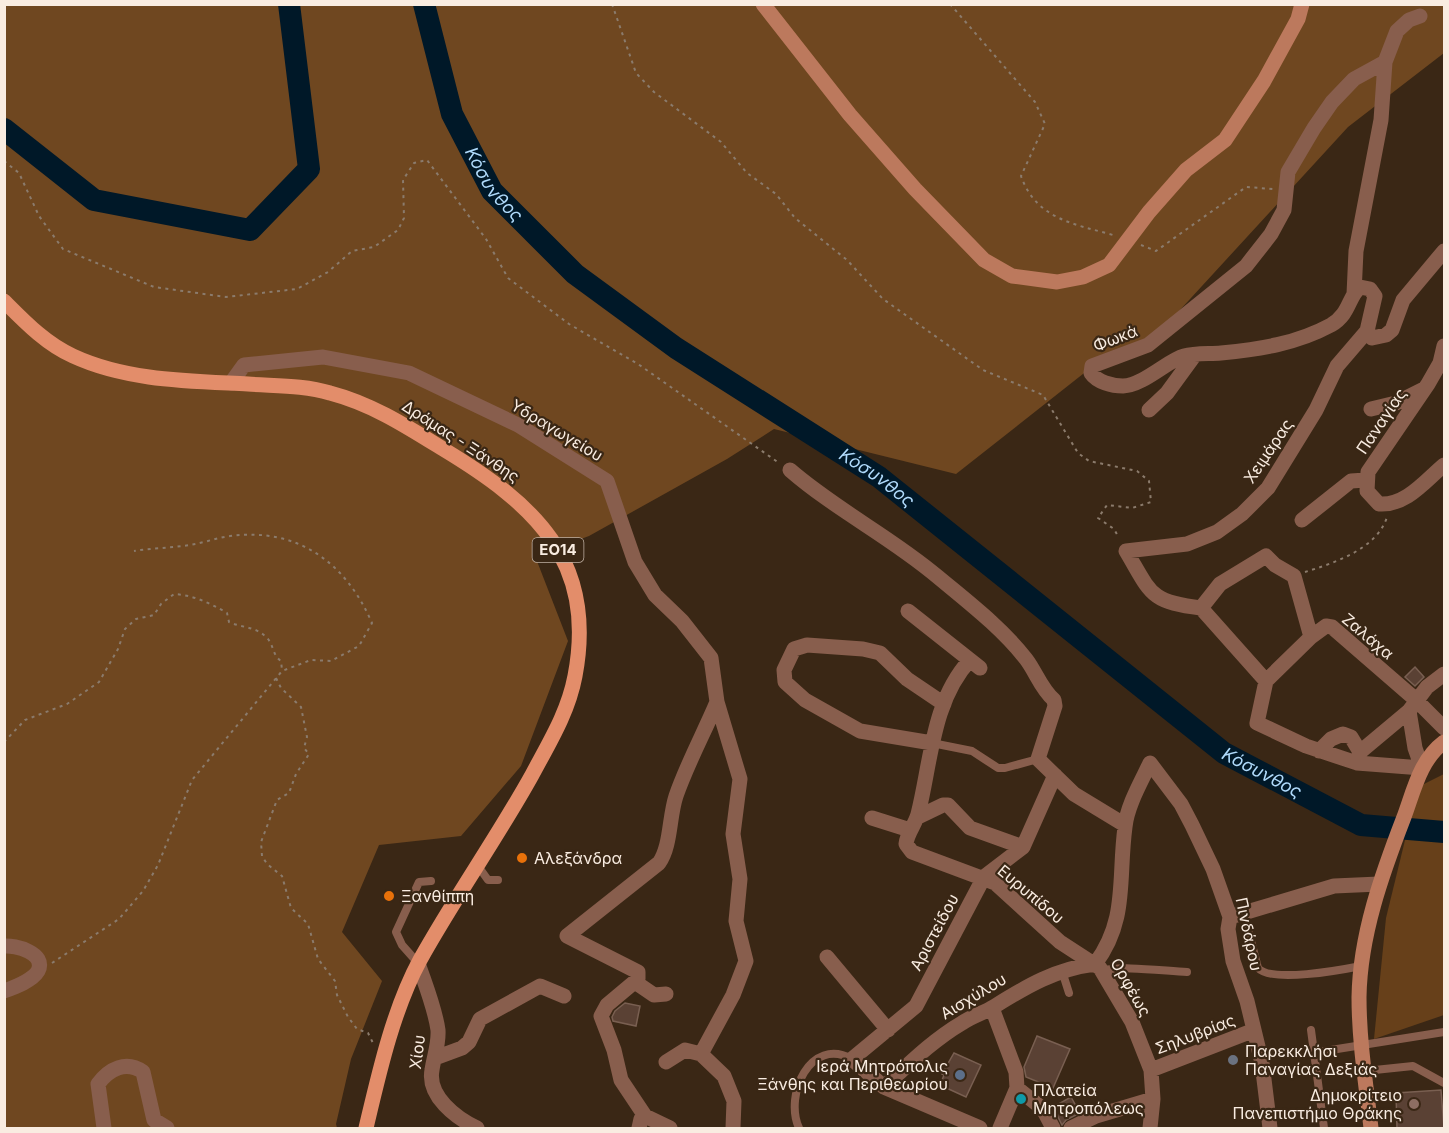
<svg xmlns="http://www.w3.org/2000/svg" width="1449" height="1133" font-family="Inter,sans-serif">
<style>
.green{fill:#67401a}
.forest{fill:#6f4720}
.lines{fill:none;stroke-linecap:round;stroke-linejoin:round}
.river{stroke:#001828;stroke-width:22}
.building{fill:#5a4134;stroke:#795f51;stroke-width:1.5}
.path{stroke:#8b7b6c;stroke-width:2;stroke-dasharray:3 4.5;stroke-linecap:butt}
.lane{stroke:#885e4d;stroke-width:8}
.street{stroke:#885e4d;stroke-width:15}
.secondary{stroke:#bc795d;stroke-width:15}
.primary{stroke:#e38d6a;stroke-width:15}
.food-dot{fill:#e8710a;stroke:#3a2715;stroke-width:2}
.worship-dot{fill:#6b7280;stroke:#3a2715;stroke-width:2}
.service-dot{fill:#5c6f8a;stroke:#3a2715;stroke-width:2}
.culture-dot{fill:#0f9aa8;stroke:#3a2715;stroke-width:2}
.education-dot{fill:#8d6e63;stroke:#3a2715;stroke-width:2}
.labels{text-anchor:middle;stroke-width:4.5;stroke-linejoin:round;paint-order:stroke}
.shield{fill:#3a2715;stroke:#c0b1a4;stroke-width:1.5}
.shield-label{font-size:15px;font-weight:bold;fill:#f9ece1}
.street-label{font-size:16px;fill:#f9ece1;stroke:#3a2715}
.poi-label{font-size:16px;fill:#f9ece1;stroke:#3a2715;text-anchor:start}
.water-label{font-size:18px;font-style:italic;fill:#afdafb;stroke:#3a2715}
</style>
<rect width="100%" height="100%" fill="#3a2715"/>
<path class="green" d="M1444 774V1015L1374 1039 1386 918 1418 787Z"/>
<path class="forest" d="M5 5H1444V53L1348 127 1157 335 1107 355 956 474 774 429 727 459 589 536 535 556 568 641 521 766 461 836 379 845 342 932 382 981 351 1059 336 1124 337 1128H5Z"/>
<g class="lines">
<g class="river">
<path id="s1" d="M424 4 452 114 492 191 575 274 676 348 879 477 1224 753 1361 825 1444 832"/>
<path d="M4 129 94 200 250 230 309 169 289 4"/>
</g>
</g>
<path class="building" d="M1415 667 1424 677 1415 686 1405 677Z
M625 1003 640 1006 636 1026 613 1021 612 1017 615 1011Z
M1037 1036 1070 1049 1053 1088 1026 1077 1024 1067Z
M954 1053 981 1065 966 1097 940 1085 944 1075 942 1074Z
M1441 1090 1444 1128H1397L1396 1093Z
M1071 1097 1080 1113 1066 1120 1062 1125 1053 1107Z"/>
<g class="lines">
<path class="path" d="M612 4 636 73 654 92 721 142 747 173 776 194 795 218 847 260 883 299 983 370 1043 395 1078 453 1089 461 1137 471 1149 481 1151 502 1132 508 1107 505 1098 518 1114 529 1119 538
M950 4 1035 102 1045 124 1021 176C1036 219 1074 224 1113 235
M4 161 19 173 39 216 63 249 154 287 226 297 297 289 328 272 352 251 374 247 398 230 404 218 403 180 414 163 427 160 486 239 508 278 569 324 638 364 779 463
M1141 245 1156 251 1246 187 1273 189
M1305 572C1334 563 1377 549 1387 517
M276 678 281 688 301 707 307 737 304 748 309 754 296 774 289 793 277 800 261 842 262 856 267 864 282 876 291 908 308 924 318 959 335 981 337 995 348 1017 357 1029 368 1033 373 1043
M4 742 25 720 67 704 99 682 118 649 125 629 136 619 154 615 161 604 174 594C193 595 210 603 227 613L229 622C242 628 255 626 266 637 274 644 272 655 281 661L282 670
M52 963 119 919 143 891 158 865 192 780 282 671 311 660 331 661 359 646 372 623C346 563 298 527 230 536 216 538 203 543 190 545 171 548 152 548 134 551"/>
<path class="lane" d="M932 743 972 751 998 768H1005L1038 759
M478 866 488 880H498
M1248 929 1258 968C1271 983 1341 970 1361 966
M418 963 402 945 396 932 419 882 431 881
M1062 971 1069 993
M1102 971C1120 965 1164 971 1187 972
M1311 1030 1324 1128
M1312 1053 1444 1032
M1365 1071 1413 1066 1444 1083
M799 1128C784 1095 810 1036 852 1059"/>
<path class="street" d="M1385 62 1354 79 1332 102 1314 128 1288 172 1284 210 1271 234 1246 266 1148 345 1092 366 1091 373C1097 382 1112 386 1123 386 1144 385 1168 360 1184 356 1195 353 1209 354 1221 353 1260 349 1296 344 1331 325 1350 314 1348 297 1360 287L1370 289 1375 296 1367 331 1372 338 1386 335 1392 330 1403 300 1444 251
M1354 294 1356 251 1381 120 1385 62 1397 31 1409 20 1420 16
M1367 331 1337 366 1316 410 1268 488 1242 514 1217 532 1187 544 1126 551C1151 593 1149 602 1201 608L1220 584 1266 556 1275 565 1294 576 1311 637 1326 626 1332 627 1415 699 1444 728
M1444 346 1440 363 1428 384 1368 472 1367 491 1379 504C1406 506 1425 481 1444 465
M231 383 244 365 323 357 409 373 518 425 607 481 635 562 655 595 682 621 711 658 717 702 740 779 733 834 740 879 736 921 746 961 733 995 701 1054 724 1076 734 1101 733 1128
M1371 409 1396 403 1424 389
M1149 410 1167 393 1194 356
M790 470C836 510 891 537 938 577 968 602 1002 628 1026 659 1036 672 1041 689 1054 700L1055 706 1038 759 1074 794 1125 825
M1302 520 1351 481 1366 480
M1201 608 1266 681
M908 611 980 668
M1311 637 1266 681 1257 723 1306 746 1357 763 1422 768 1415 748 1409 711 1427 687 1444 674
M970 660C932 701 931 763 918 814 915 825 907 833 906 844L912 852 995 883 1060 942 1100 968 1132 1022 1151 1070 1153 1099 1150 1128
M932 743 860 731 805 700 785 682 784 670 794 649 807 645 863 649 880 653 907 679 944 704
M1319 751 1331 739 1343 734 1351 737 1360 752
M1357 763 1360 752 1409 711
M918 817 943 805H948L970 828 1023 847
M872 818 910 830
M1230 917 1334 886 1379 884
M4 946C15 945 47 953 38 971 32 981 15 987 4 991
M827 957 888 1030
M418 963C425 984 435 1008 438 1030 439 1044 434 1056 432 1070 427 1096 456 1118 477 1128
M1095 964C1128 920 1118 879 1125 827 1127 806 1141 782 1150 763L1181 804 1192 825 1213 869 1230 917 1228 929 1233 961 1247 1001 1262 1063 1270 1128
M635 982 654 995 666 994
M992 1008 1016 1072 1017 1088 1000 1128
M435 1058 462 1048 469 1042 480 1019 540 986 564 996
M666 1062 685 1050 701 1054
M1151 1070 1252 1031
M884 1087C909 1064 933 1040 962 1023 972 1016 984 1013 995 1006 1027 986 1056 969 1095 964
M1017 1088 1043 1109 1053 1128
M645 1116 621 1080 614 1050 601 1016 607 1005 638 979V972L567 936 659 863C671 846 669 817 676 796 687 764 704 733 717 702
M104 1128 98 1084C109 1069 126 1060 143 1072L154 1120 167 1128
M639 1128 641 1119 645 1116 670 1128
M980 1128 884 1087 852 1059 916 1006 984 877 1023 847 1055 775
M1071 1128 1096 1116 1153 1099"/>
<path class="secondary" d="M763 4 850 115 915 189 984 260 1012 276 1057 282 1083 277 1109 265 1149 212 1186 170 1225 140 1264 81 1298 19 1302 4
M1371 1128C1366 1085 1359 1041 1359 997 1360 935 1382 874 1404 817 1414 790 1420 760 1444 742"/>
<path class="primary" d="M4 301C25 322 46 344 73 356 127 381 190 381 248 384 275 386 304 385 330 393 372 404 406 426 443 449 534 504 597 560 575 676 568 713 549 743 532 775 497 838 455 897 420 960 393 1010 379 1073 366 1128"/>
</g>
<g class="food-dot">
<circle cx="522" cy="858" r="6"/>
<circle cx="389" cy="896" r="6"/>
</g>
<circle class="worship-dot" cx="1233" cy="1060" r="6"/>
<circle class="service-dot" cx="960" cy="1075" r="6"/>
<circle class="culture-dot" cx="1021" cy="1099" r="6"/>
<circle class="education-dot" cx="1414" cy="1104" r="6"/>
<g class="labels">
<rect class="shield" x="532.5" y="538" width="51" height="24" rx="4.5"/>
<g class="shield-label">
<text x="558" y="555">ΕΟ14</text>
</g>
<g class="street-label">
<text transform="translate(1115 338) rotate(-21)" y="6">Φωκά</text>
<text transform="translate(1381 421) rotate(-56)" y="6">Παναγίας</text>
<text transform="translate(557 430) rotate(31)" y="6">Υδραγωγείου</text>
<text transform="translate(461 441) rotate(33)" y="6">Δράμας - Ξάνθης</text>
<text transform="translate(1268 451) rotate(-56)" y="6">Χειμάρας</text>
<text transform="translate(1368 636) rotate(40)" y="6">Ζαλάχα</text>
<text transform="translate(1031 894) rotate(40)" y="6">Ευρυπίδου</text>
<text transform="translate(934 932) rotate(-62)" y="6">Αριστείδου</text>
<text transform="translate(1249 934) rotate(78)" y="6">Πινδάρου</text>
<text transform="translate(1131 987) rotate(60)" y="6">Ορφέως</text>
<text transform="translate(973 996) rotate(-31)" y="6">Αισχύλου</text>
<text transform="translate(1195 1034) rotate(-21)" y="6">Σηλυβρίας</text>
<text transform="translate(417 1052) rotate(-83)" y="6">Χίου</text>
</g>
<g class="poi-label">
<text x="534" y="864">Αλεξάνδρα</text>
<text x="401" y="902">Ξανθίππη</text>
<text x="1245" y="1057">Παρεκκλήσι<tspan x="1245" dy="18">Παναγίας Δεξιάς</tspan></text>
<text x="948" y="1072" text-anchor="end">Ιερά Μητρόπολις<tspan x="948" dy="18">Ξάνθης και Περιθεωρίου</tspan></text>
<text x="1033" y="1096">Πλατεία<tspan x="1033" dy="18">Μητροπόλεως</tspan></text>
<text x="1402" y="1101" text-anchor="end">Δημοκρίτειο<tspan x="1402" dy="18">Πανεπιστήμιο Θράκης</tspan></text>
</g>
<g class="water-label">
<text dy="6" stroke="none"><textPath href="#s1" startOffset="196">Κόσυνθος</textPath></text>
<text dy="6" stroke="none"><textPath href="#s1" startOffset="682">Κόσυνθος</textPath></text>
<text dy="6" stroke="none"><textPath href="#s1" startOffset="1168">Κόσυνθος</textPath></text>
</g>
</g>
<rect width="1449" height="1133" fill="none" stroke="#f9ece1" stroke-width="12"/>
</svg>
